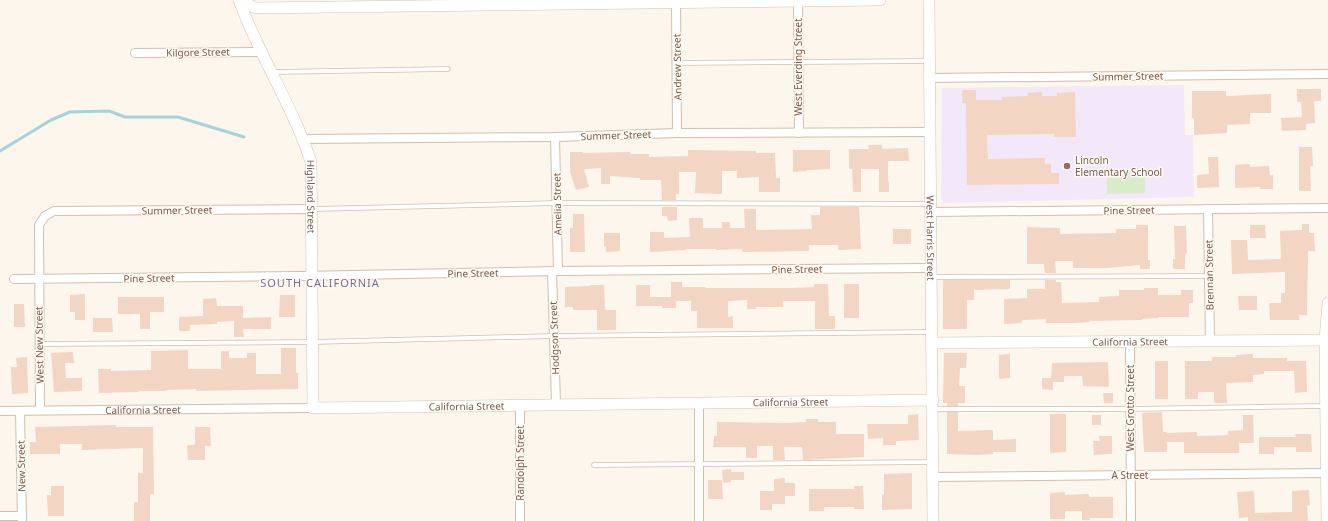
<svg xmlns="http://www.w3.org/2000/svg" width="1328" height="521" font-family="'Noto Sans',sans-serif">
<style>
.education{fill:#f3e8fa}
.green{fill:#d8ecc9}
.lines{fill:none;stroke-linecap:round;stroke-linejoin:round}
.stream{stroke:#a5d3da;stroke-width:3}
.building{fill:#f3d5c3}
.lane-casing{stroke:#d1beb0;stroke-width:5.5}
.street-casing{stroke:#d1beb0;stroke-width:10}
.secondary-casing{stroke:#d6c0b0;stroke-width:12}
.lane{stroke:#fff;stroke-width:4}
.street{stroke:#fff;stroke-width:8}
.secondary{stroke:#fff;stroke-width:11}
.education-dot{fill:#8d6e63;stroke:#fffaf3;stroke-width:1.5}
.labels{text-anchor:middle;stroke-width:3;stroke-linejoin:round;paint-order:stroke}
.street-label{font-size:10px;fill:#7a5c4d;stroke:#fffaf3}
.education-label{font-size:10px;fill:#785e54;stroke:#fffaf3;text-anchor:start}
.neighbourhood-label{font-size:11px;letter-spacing:1px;fill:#846695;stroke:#fffaf3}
</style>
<rect width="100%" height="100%" fill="#fdf6ec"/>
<path class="education" d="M1184 85 1185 135H1193L1194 197 943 203 941 197 942 88Z"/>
<path class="green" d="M1107 171H1145V193L1107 194Z"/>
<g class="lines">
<path class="stream" d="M0 151 51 120 70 112 109 111 125 117H178L244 137"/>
</g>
<path class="building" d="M1297 89H1321V101H1314L1315 123 1306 124V130L1282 131 1281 118 1302 117 1301 102H1297Z
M962 90H976V100H1002V97L1028 96 1027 93 1042 92V96H1057V93L1075 92 1076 137H1054V134L987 135 988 159 1045 158V164H1051V173H1059V184L967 185 966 103H962Z
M1192 91H1226V96L1271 94V113H1250V124L1227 125V133L1194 135V118H1192Z
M868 145H882V149L908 148 909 161H888V181H889V192H879V169H861V192H853L852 169H849V149H869Z
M1299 147H1312L1313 166H1310L1311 191H1299Z
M688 150 756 151V153H775L776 178H780V192H759V177L737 178V171H722V194L695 193 696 172H679V194H676V200H662L661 180H640V178L610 176V184H601V168L584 169 589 187 576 190 570 172V152H583V153L630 152V154H649V157L688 156Z
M793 150H830V169L807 170V171L793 172Z
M1208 157H1218L1219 187 1197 188V175L1209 174Z
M1250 164V167L1269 166 1270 175H1273V189H1260V187L1235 188V165Z
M662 207H677V220L668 221 667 216H662Z
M820 207H859L861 249 838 250V245H809V251L742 252V249L716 250V249H686V250L650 252V232H664V238L690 237 689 218H703V228H722V222H730V228H745L744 209H756V230L812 229 811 215H820Z
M573 214H584L585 252H570V228H573Z
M1302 224H1309V233H1314L1315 251H1308L1307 315H1299V320H1270L1269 303H1281V293H1285V272L1232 274 1231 240H1247L1248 260 1281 259 1280 231 1302 230Z
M1136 225H1148V260H1150V269H1140V265L1107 268H1073V261H1055L1056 273H1045L1044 264H1027V227L1060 228V234L1116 233V229H1136Z
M1250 225H1265L1266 238H1250Z
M1174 226H1186L1187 253 1185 254V269H1173V259H1175Z
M893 229H911V244H893Z
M604 233H620V251L606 252V246H604Z
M943 280H1010V289L974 290V300H967V329H943Z
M1045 280H1056V282H1061L1062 303 1099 302V297L1119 296V290H1144V288H1158V295H1181V290H1193V303H1189V317H1159V318L1142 319V320L1089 321 1090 322 1075 323H1046V319L1022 320V323L1004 324V299L1027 298V289H1045Z
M671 282H682V287H706V288H790L814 287V284H828L829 316H835V329H815V301H783V307H756V309H747V300L728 301V317L733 316V328H697V311H691V301H676V308H662V306H636V285H650V297H671Z
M844 284H859V318H844Z
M590 285H604L605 310H616V330H597V310H573V307H565V287L590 286Z
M85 294V320H75V312H70V295Z
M280 295H295V317H279Z
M1238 296H1257V310H1239Z
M118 297H164V312H150V329H140V314H118Z
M216 298 217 306H243V318L271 317V329H243L244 337H234V321L217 322V324L190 325V331H179V317L203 316V299Z
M14 304H24L25 327H14Z
M93 318H112L113 332H93Z
M281 348H296V373H298V389L196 391V389L166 390V391H139V392L99 393 98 369H111V371L151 370V351L188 350V369H221V351H229V358H247V353H256V374H281Z
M73 352 74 363H65L66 378H82V391L54 392 51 353Z
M944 353H967L966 368H960L959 386H965V403H958V406H947V403H943Z
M1010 354V378L999 379V355Z
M1253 354V358H1287V361H1306L1307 392 1295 393 1294 371H1264V374L1253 375V382L1226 383 1227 403H1214V392H1198V399H1185V361H1212V357H1236V355Z
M27 357 28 393 12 394 11 367H17L16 358Z
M1155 361H1168V399H1155Z
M1108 362 1109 387 1083 386 1082 376H1064V382H1053V390L1042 389V378H1051L1052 363Z
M1103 393H1113V403H1104Z
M947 412H958V431L993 430V440L1016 439V452H993V454L976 455 947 454Z
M1162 412 1163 432H1167V433L1197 432V436L1228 435V431L1243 430V415H1253L1254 443H1239V453H1184V442H1167V452H1144L1142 413Z
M918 414 919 440 896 441V445H883V438L868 439 867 424H908V415Z
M1050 414H1066V452L1050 453Z
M1092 415H1101V425H1092Z
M806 419H818V422H836V434H864V457L803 460 802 447H784L785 460H773V446H757V458H746V447H713L714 436H717V422L788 423 806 422Z
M116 425V427H153L154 494H150V521H134V502H138V473H143V448L82 450V444H60V454H30V442H36L35 427Z
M195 427H210L211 446H205V460H188L187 445H195Z
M1295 434H1311L1312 452H1296V447H1274V454H1259V437H1296Z
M1099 436H1112V454L1094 455 1093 441H1100Z
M731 469V472H744V480H731V482L723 483 722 470Z
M912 473V509L882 510V494H884V474Z
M785 478V483H795V496H785V504H772V510H760V491H774V479Z
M708 480H722L723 499H708Z
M51 486H64V516H48L47 495H51Z
M854 486H863L864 509H854V507H824V511H809V489H854Z
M1309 490 1310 505 1307 506 1308 521H1248V517L1239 518 1237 492 1254 491 1255 513 1292 512V491Z
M1065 492V495L1089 494V497H1113V518H1090V520H1082V511H1065V519H1050V493Z"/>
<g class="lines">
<g class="lane-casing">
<path id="lane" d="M677 63 929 61
M273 72 448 69
M313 209 557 203 930 204
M931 277 1209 276
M39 344 313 342 554 336 931 332
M934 409H1130L1325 406
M594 465 933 462"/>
</g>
<g class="street-casing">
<g id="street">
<path d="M676 0 677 133"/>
<path d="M798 0 799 133"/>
<path d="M135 53 261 52"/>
<path d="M929 78 1328 74"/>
<path d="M555 137 558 271"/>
<path d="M303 139 555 137 677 133 930 132"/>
<path d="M1208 209 1210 342"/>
<path d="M930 212 1328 208"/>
<path d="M552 271 556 404"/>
<path d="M14 279 300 276 558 271 931 268"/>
<path d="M1130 341 1131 521"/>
<path d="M699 403V521"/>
<path d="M520 405V521"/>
<path d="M40 410 39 225 45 216 54 211 310 209"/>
<path id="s1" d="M0 411 313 408"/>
<path d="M20 411 22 521"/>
<path d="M933 477 1328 473"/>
<path d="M0 516H22"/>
</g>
</g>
<g class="secondary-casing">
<g id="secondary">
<path id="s2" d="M239 0C259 56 293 106 311 162L313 408 933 400"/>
<path d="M239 0 256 8 880 0"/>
<path id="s3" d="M929 0 933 521"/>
<path id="s4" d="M932 343 1328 340"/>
<path d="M1327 521 1325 340 1328 303"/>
</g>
</g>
<use href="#lane" class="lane"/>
<use href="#street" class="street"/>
<use href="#secondary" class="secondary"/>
</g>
<circle class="education-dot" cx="1067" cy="166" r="4"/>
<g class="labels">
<g class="street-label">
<text transform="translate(198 52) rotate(-1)" y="4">Kilgore Street</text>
<text transform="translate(677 67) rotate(-91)" y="4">Andrew Street</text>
<text transform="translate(798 67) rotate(-90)" y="4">West Everding Street</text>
<text transform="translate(1128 76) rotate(-1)" y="4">Summer Street</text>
<text transform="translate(616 135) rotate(-2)" y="4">Summer Street</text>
<text dy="4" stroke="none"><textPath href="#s2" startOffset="212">Highland Street</textPath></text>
<text transform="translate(557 204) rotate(-91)" y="4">Amelia Street</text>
<text transform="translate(177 210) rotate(-1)" y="4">Summer Street</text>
<text transform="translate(1129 210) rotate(-1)" y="4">Pine Street</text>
<text dy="4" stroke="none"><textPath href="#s3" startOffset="238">West Harris Street</textPath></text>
<text transform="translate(797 269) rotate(-1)" y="4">Pine Street</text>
<text transform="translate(473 273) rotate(-1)" y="4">Pine Street</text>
<text transform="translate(1209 275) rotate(-91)" y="4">Brennan Street</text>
<text transform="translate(149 278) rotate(-1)" y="4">Pine Street</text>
<text transform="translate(554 338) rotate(-92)" y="4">Hodgson Street</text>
<text dy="4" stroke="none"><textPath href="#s4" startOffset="198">California Street</textPath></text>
<text transform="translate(39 345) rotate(-91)" y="4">West New Street</text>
<text dy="4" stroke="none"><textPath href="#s2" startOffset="901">California Street</textPath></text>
<text dy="4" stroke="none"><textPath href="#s2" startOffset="577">California Street</textPath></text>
<text transform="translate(1130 408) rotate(-90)" y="4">West Grotto Street</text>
<text dy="4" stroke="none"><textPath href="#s1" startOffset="143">California Street</textPath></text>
<text transform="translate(520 463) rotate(-90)" y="4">Randolph Street</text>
<text transform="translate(21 466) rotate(-91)" y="4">New Street</text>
<text x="1130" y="479">A Street</text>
</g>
<g class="education-label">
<text x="1075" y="164">Lincoln<tspan x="1075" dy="12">Elementary School</tspan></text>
</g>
<g class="neighbourhood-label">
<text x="320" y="287">SOUTH CALIFORNIA</text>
</g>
</g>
</svg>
